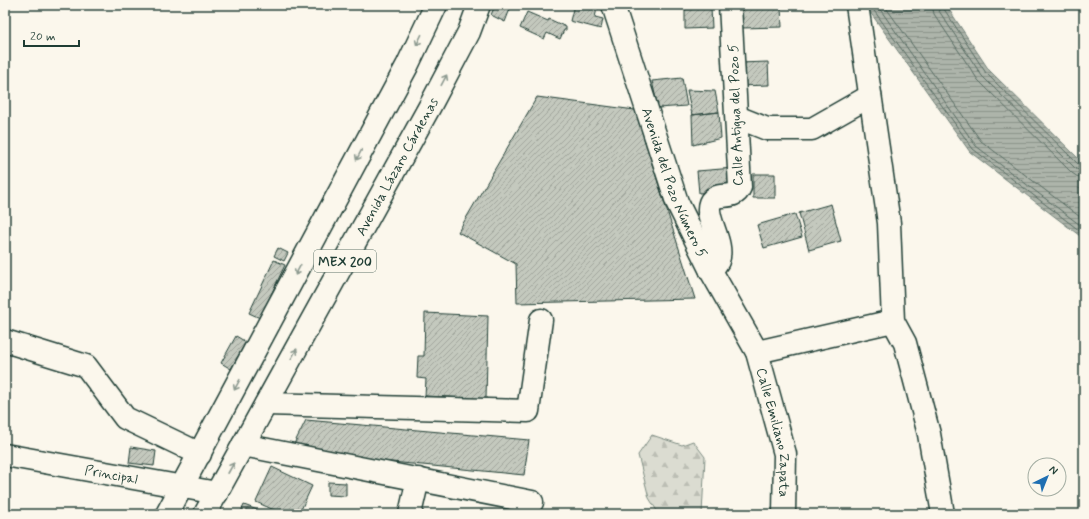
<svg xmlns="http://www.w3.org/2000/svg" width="1089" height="519" font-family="Mynerve,sans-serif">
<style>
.forest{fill:url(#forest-firs);stroke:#7d8c82}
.water{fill:url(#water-rules);stroke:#74847b}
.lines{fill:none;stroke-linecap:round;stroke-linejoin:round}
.shore{stroke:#586d63;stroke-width:1}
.building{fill:url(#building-hatch);stroke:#1f3d34}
.minor-casing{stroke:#1f3d34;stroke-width:25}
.major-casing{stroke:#1f3d34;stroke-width:25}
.minor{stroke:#fbf7ec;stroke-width:22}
.major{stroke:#fbf7ec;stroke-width:22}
.oneway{stroke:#8d9a90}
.labels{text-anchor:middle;stroke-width:3;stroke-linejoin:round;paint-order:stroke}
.shield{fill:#fbf7ec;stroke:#61756b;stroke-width:1}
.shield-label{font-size:13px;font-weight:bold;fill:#1f3d34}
.street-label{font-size:14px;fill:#1f3d34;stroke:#fbf7ec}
</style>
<defs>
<pattern id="forest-firs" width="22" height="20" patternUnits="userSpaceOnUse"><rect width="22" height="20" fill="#dbdcd1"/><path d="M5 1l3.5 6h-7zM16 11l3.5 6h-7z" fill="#bcbeb4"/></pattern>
<pattern id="water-rules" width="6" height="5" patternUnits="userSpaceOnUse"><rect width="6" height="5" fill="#adb4aa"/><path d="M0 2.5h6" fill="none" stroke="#8c948b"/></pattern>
<pattern id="building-hatch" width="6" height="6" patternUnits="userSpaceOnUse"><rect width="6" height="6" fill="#c4c9be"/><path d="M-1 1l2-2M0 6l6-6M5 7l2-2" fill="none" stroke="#9fa49b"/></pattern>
</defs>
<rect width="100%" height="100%" fill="#fbf7ec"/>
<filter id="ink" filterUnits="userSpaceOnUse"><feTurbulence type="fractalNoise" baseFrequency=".025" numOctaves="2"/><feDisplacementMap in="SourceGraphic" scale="8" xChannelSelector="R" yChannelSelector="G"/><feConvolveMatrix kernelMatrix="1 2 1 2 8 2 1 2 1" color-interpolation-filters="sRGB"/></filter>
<g filter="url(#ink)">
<path class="forest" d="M652 435 682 445 693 441 705 457 702 514H659L649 498 638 455Z"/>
<path class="water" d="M865 5H946L989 70 1084 164V239L970 152Z"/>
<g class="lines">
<path class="shore" d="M870 5 973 149 1084 234
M877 5 976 146 1084 228
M884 5 981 141 1084 220
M932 5 934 14 978 80 1072 173 1078 177H1084
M938 5 939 11 982 76 1076 169 1084 171
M943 5 944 9 986 73 1079 165 1084 166"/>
</g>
<path class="building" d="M495 5H502L510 9 505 22 491 15Z
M574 5H598L595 17 603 19 601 29 570 21Z
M781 7 782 27 741 28 740 8Z
M711 8 712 28 685 29V9Z
M527 12 548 21 549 19 566 27V30H564L560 39 547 33 544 39 520 28Z
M768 62 769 85 739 86 738 63Z
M682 78 687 106 658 108 652 81Z
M687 90 715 91 719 112 692 115Z
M537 97 635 110 695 299 517 303 516 264 458 232Z
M719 112 721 138 693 145 692 115Z
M734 168 736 190 699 193 697 171Z
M753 174H775V198H753Z
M831 204 841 241 809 250 799 213Z
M795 214 802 237 764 248 757 225Z
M278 248 288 253 284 261 274 256Z
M274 260 285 265 260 318 249 313Z
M425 313 488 316 486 399 425 396 426 379 417 378 418 356H424Z
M236 336 246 342 231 369 221 363Z
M306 420 529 440 524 475 290 452Z
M131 447 156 451 154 466 129 463Z
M272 467 312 486 299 514H283L256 502Z
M328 482 346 483V496L328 495Z
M244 505 268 514H240Z
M491 511 537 514H491Z"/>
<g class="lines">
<g class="minor-casing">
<g id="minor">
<path id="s1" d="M613 5 677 202 711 271 757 352 785 454 784 514"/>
<path d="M857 5 889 223 893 321 905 343 929 434 943 514"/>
<path d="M737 117 767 129H812L870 96"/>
<path d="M711 271C713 268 716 264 718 261 725 242 704 218 710 203 716 190 734 202 740 187L730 5"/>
<path d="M5 341 86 366 125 418 200 454"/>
<path d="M757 352 893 321"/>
<path d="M266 404 528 411 541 320"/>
<path d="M243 445 532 502"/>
<path id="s2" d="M5 455 217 493"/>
<path d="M410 514 418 479"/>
</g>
</g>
<g class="major-casing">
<g id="major">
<path d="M167 514 407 66 436 5"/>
<path id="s3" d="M205 514 430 106 469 32 479 5"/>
</g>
</g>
<use href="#minor" class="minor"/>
<use href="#major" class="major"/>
</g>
<defs><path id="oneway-shaft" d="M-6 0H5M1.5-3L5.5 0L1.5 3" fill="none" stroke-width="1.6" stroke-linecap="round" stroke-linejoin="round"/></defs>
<g class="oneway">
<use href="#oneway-shaft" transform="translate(419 40) rotate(116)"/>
<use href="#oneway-shaft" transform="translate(444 80) rotate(-62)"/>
<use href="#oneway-shaft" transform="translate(359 155) rotate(118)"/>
<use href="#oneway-shaft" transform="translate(298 270) rotate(118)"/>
<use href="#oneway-shaft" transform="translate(294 354) rotate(-61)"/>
<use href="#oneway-shaft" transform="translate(237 385) rotate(118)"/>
<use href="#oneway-shaft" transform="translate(231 468) rotate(-61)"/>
</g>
</g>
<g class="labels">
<rect class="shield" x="314" y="250" width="62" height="22" rx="3"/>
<g class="shield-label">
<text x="345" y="266">MEX 200</text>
</g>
<g class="street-label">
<text transform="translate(735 115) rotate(-92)" y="5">Calle Antigua del Pozo 5</text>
<text dy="5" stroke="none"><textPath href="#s3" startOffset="397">Avenida Lázaro Cárdenas</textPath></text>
<text dy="5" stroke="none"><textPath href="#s1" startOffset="188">Avenida del Pozo Número 5</textPath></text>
<text dy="5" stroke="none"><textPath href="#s1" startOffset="460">Calle Emiliano Zapata</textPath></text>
<text dy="5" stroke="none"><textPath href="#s2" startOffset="108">Principal</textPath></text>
</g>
</g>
<rect width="1089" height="519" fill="none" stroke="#fbf7ec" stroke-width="20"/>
<rect x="10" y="10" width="1069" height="499" fill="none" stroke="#1f3d34" stroke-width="1.5" filter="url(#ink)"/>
<g transform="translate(1047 477) rotate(43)"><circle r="19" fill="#fbf7ec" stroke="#a3ada2"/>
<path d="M0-3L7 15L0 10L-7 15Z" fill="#1f6fb2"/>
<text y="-6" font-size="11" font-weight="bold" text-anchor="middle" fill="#1f3d34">N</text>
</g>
<path d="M24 40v6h55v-6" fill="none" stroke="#1f3d34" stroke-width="2"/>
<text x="30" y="40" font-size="12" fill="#1f3d34" stroke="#fbf7ec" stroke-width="3" paint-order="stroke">20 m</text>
</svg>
